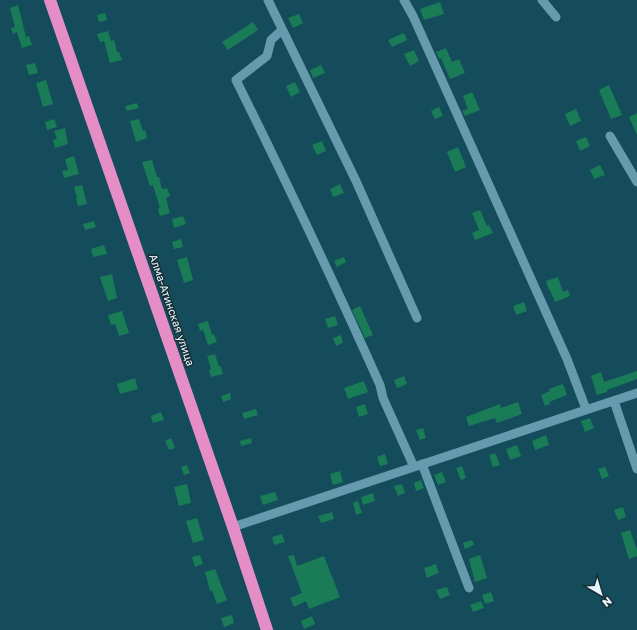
<svg xmlns="http://www.w3.org/2000/svg" width="637" height="630" font-family="'Golos Text',sans-serif">
<style>
.building{fill:#197c56}
.lines{fill:none;stroke-linecap:round;stroke-linejoin:round}
.minor{stroke:#669bad;stroke-width:9}
.highway{stroke:#e58dc6;stroke-width:12}
.labels{text-anchor:middle;stroke-width:3;stroke-linejoin:round;paint-order:stroke}
.street-label{font-size:11px;fill:#e7f7fd;stroke:#192f36}
</style>
<rect width="100%" height="100%" fill="#144c5c"/>
<path class="building" d="M440 2 444 14 424 20 420 9Z
M18 5 26 37 29 36 32 45 22 48 17 32 13 34 11 28 15 27 10 8Z
M105 13 107 20 99 22 97 15Z
M299 14 303 23 293 28 288 18Z
M253 22 258 30 228 50 222 42Z
M108 31 111 41 114 40 117 52H119L122 60 110 63 104 41 100 42 97 34Z
M404 33 407 40 392 47 388 40Z
M446 48 452 62 459 59 465 73 450 79 441 58 439 59 436 52Z
M414 50 419 61 410 66 404 54Z
M35 63 38 73 29 75 26 65Z
M321 65 325 73 313 78 310 70Z
M46 80 53 104 43 107 36 83Z
M295 82 300 92 291 97 286 86Z
M609 85 622 115 611 119 599 90Z
M472 92 480 110 465 116 462 111 468 109 463 96Z
M137 103 139 108 127 111 125 106Z
M439 107 443 116 435 119 431 111Z
M576 109 581 121 570 126 565 114Z
M637 113V135L629 117Z
M54 119 57 127 47 130 45 122Z
M139 119 143 131 145 130 147 138 136 142 130 121Z
M65 128 68 144 55 148 53 140 57 139 54 131Z
M586 137 590 146 580 151 576 141Z
M322 141 326 151 317 155 312 145Z
M458 147 466 167 455 172 447 152Z
M74 156 79 174 64 178 62 171 68 170 65 159Z
M152 160 157 177H159L162 189 167 188 170 196 166 198 170 213 160 216 158 209 160 208 153 185 150 186 142 162Z
M600 165 605 175 594 179 590 170Z
M340 184 344 193 333 197 330 189Z
M82 185 87 204 78 206 76 199 77 198 74 187Z
M480 210 487 226 489 225 493 233 475 240 472 233 479 230 472 213Z
M183 216 186 224 174 228 172 219Z
M94 221 96 227 85 230 83 224Z
M181 239 183 247 174 249 172 242Z
M104 245 107 254 93 257 91 249Z
M187 257 193 280 184 283 177 260Z
M344 257 346 262 337 267 334 261Z
M112 274 117 298 108 301 100 277Z
M558 277 563 292 568 290 570 296 555 302 550 290H549L546 281Z
M524 302 527 311 516 315 513 306Z
M360 306 373 335 365 338 352 310Z
M122 311 129 333 119 336 115 324 111 325 108 315Z
M335 316 338 325 328 328 325 319Z
M208 321 212 335 214 334 217 342 208 345 203 330 200 331 198 324Z
M341 335 343 343 336 346 333 338Z
M215 354 219 367 221 366 223 374 211 377 209 370 211 369 207 356Z
M637 371V379L607 390V392L597 395 591 376 601 372 604 382Z
M404 376 407 384 397 388 394 380Z
M135 378 138 389 120 394 117 384Z
M364 381 368 392 348 399 344 388Z
M563 384 567 395 549 402 550 404 545 406 541 395 550 391 549 389Z
M230 393 231 399 223 402 221 396Z
M518 402 522 414 497 423 495 418 469 426 466 417 500 404 501 408Z
M365 404 368 414 359 417 356 407Z
M256 409 258 415 244 419 242 413Z
M161 412 164 420 153 423 151 416Z
M590 418 594 428 585 432 581 421Z
M423 428 426 438 420 440 416 430Z
M546 435 549 445 535 450 532 441Z
M171 438 175 448 169 450 165 441Z
M251 438 252 443 241 446 240 441Z
M517 445 521 456 510 460 506 449Z
M495 453 500 465 493 467 489 455Z
M385 454 388 464 380 466 377 457Z
M187 465 190 473 184 475 181 467Z
M462 466 466 478 461 480 456 468Z
M605 467 609 476 602 479 598 469Z
M340 471 343 482 333 485 330 474Z
M442 472 446 482 438 485 434 475Z
M421 480 424 488 416 491 414 483Z
M187 484 191 503 179 506 174 487Z
M402 484 405 493 398 496 394 486Z
M275 492 278 500 263 505 260 496Z
M373 493 375 501 363 505 361 497Z
M358 501 362 513 356 515 353 503Z
M623 507 626 517 618 520 614 510Z
M332 512 334 519 321 523 318 516Z
M197 518 204 540 193 543 186 521Z
M630 530 637 550V556L629 559 621 533Z
M282 534 285 542 274 545 272 537Z
M472 540 474 545 465 549 463 543Z
M200 555 203 564 195 567 192 557Z
M294 555 297 566 324 556 340 597 309 609 306 601 294 607 290 598 302 593 288 556Z
M480 555 487 578 475 582 469 559Z
M436 564 439 573 427 578 424 568Z
M215 569 227 600 217 604 212 590 210 591 205 572Z
M447 587 450 595 440 599 436 590Z
M491 592 494 601 485 604 482 595Z
M481 601 484 608 473 612 470 605Z
M232 615 234 623 224 627 221 618Z
M312 616 315 624 304 629 301 621Z"/>
<g class="lines">
<path class="minor" d="M268 0 356 181 417 318
M404 0 413 16 567 359 586 409
M542 0 556 17
M282 30 271 40 267 56 236 80C286 181 334 282 380 385L383 398 414 467
M610 136 637 182
M614 401 637 469
M422 464 469 588
M233 527 637 393"/>
<path class="highway" d="M50 0 233 527 267 630"/>
</g>
<g class="labels">
<g class="street-label">
<text transform="translate(172 310) rotate(71)" y="4">Алма-Атинская улица</text>
</g>
</g>
<g transform="translate(601 594) rotate(142)" stroke="#192f36" stroke-width="3" paint-order="stroke">
<path d="M0-3L7 15L0 10L-7 15Z" fill="#e7f7fd"/>
<text y="-6" font-size="11" font-weight="bold" text-anchor="middle" fill="#e7f7fd">N</text>
</g>
</svg>
